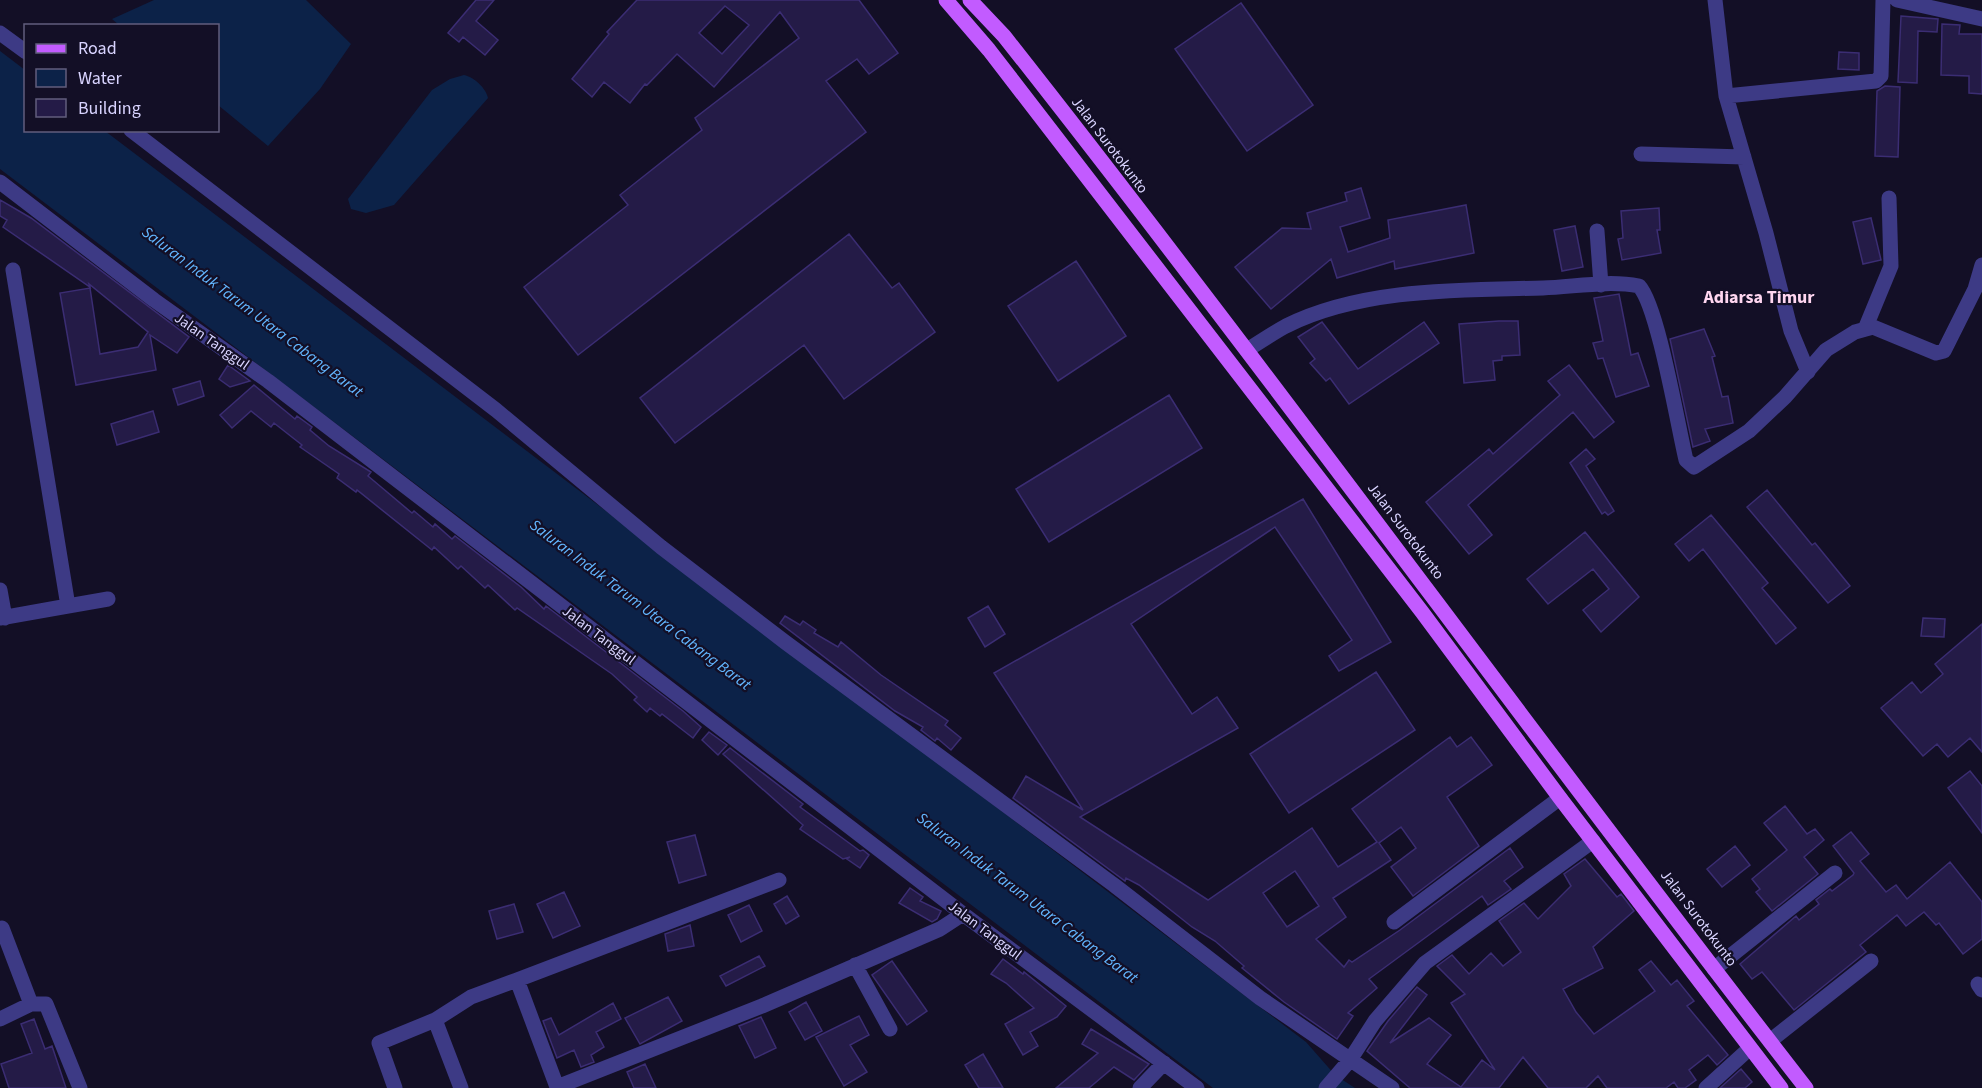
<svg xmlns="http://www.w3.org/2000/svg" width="1982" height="1088" font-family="'Source Sans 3',sans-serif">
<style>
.water{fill:#0c2248}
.building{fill:#241b47;stroke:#3b2d73;stroke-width:1.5;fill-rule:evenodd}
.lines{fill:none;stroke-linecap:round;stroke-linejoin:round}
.minor{stroke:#3d3a85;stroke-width:15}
.major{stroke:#c25bff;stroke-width:15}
.labels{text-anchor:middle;stroke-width:4.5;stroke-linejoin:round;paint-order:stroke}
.street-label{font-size:15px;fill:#d9d4ff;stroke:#130f26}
.water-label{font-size:16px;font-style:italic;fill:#62b6ff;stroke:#130f26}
.quarter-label{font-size:18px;font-weight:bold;fill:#ffd6f0;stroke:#130f26}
</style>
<rect width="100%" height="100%" fill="#130f26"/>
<path class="water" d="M154 0H306L351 44 320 89 268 146 218 105V26L119 25 112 19Z
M0 51 25 70 26 130 105 131 1306 1042 1335 1075 1355 1088H1213L0 169Z
M464 75C474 77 486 88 488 98L394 205 366 213 351 209 348 199 432 90 450 79Z"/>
<path class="building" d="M476 0H494L476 21 498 40 485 55 463 37 459 42 448 33Z
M637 0H859L898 53 869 74 857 59 826 81 866 132 578 355 524 287 628 205 620 195 702 130 695 118 799 38 780 12 714 87 677 54 647 85 645 84 630 103 604 82 592 97 572 79 609 34 607 32ZM725 6 749 25 722 54 699 33Z
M1241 3 1313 105 1247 151 1175 49Z
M1901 16 1938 19 1937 32 1918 31 1917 83 1898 82Z
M1942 24 1960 25 1959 34H1982V94L1969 93V76L1941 75Z
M1839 52 1859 53V70L1838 69Z
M1885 86 1900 87 1898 157 1875 156 1877 91Z
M1361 188 1370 218 1340 227 1348 252 1390 238 1388 220 1466 205 1474 253 1395 269 1394 261 1337 278 1331 259 1271 309 1235 267 1282 228 1311 229 1307 213 1347 201 1345 193Z
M0 200 31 218 189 337 177 353 150 335 156 370 76 385 60 293 90 288 100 354 138 347 148 332 89 284 90 287 3 227 7 220 0 216Z
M1659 208 1660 230H1657L1661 253 1622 260 1618 239 1623 238 1621 211Z
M1871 218 1881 260 1863 264 1853 222Z
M1575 226 1583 267 1562 271 1554 230Z
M849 234 892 288 899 283 935 332 844 399 804 345 675 443 640 398Z
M1076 261 1126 336 1058 381 1008 306Z
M1619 294 1631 355 1638 353 1649 386 1616 397 1603 358 1598 359 1593 343 1603 341 1594 298Z
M1499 321H1518L1520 355 1502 356V360L1493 361 1495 380 1464 383 1459 324Z
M1322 322 1358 369 1424 322 1439 343 1349 404 1330 378 1326 381 1310 363 1315 359 1298 337Z
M1704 329 1715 356 1712 357 1722 397 1728 396 1733 423 1705 429 1710 441 1693 447 1670 339Z
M228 365 250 381 230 387 219 379Z
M1569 365 1614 422 1594 438 1573 412 1468 505 1492 535 1469 554 1426 502 1489 449 1493 454 1560 395 1548 381Z
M200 381 204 396 178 405 173 389Z
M254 385 295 419 297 416 312 427 310 430 329 446 371 472 368 476 412 513 414 511 433 527 435 524 452 539 455 536 521 587 544 609 546 606 683 711 701 727 693 738 662 714 660 716 650 708 647 712 634 700 637 697 612 674 517 608 515 610 488 585 485 588 461 566 458 569 434 547 432 550 357 490 356 492 337 478 339 474 300 447 302 445 274 423 271 427 251 411 232 428 220 415Z
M1169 395 1202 448 1049 542 1016 489Z
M153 411 159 432 117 445 111 424Z
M1586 449 1595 459 1586 466 1614 511 1608 515 1605 512 1602 514 1570 463Z
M1767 490 1812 545 1815 543 1850 586 1828 603 1747 507Z
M1303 499 1391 642 1339 671 1329 656 1352 640 1275 527 1131 624 1192 714 1217 697 1238 728 1080 817 1208 900 1312 828 1338 867 1377 842 1352 809 1450 737 1457 747 1471 737 1492 765 1447 797 1479 846 1413 896 1391 867 1416 848 1401 827 1379 843 1391 860 1333 898 1346 917 1316 939 1344 967 1349 960 1352 962 1400 930 1510 848 1523 867 1504 881 1511 889 1488 905 1482 896 1369 979 1377 988 1348 1013 1353 1016 1337 1039 1284 1002 1242 968 1244 966 1215 941 1192 927 1139 885 1126 878 1125 881 1013 798 1026 776 1083 810 994 673ZM1295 871 1319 906 1287 927 1263 893Z
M1711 515 1768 583 1762 588 1796 628 1776 644 1703 549 1689 561 1675 544Z
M1585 532 1639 597 1601 632 1583 610 1609 589 1593 569 1548 604 1527 579Z
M988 606 1005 634 985 647 968 618Z
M785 616 800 625 803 621 816 630 814 633 838 647 841 642 881 675 948 721 945 725 961 738 951 750 937 738 935 741 921 730 923 727 895 711 780 623Z
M1923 618 1945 619 1944 637 1921 636Z
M1982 624V752L1970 738 1948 757 1937 744 1923 756 1881 708 1912 682 1921 693 1943 674 1935 664Z
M1376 672 1415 730 1289 813 1250 754Z
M709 732 727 745 718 755 702 740Z
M730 748 803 804 800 807 860 851 863 850 869 855 860 868 847 859 850 857 843 859 800 829 803 825 723 754Z
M1970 771 1982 786V833L1948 788Z
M1785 806 1807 834 1815 829 1824 840 1804 857 1818 874 1772 911 1756 892 1760 889 1752 879 1787 850 1764 823Z
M1851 832 1869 854 1860 861 1886 892 1896 885 1907 899 1950 862 1982 902V939L1963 954 1939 923 1936 925 1924 912 1906 926 1897 915 1860 945 1866 952 1794 1010 1762 972 1752 979 1740 964 1796 916 1799 920 1819 904 1816 900 1830 889 1832 891 1853 875 1854 873 1833 846Z
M695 835 706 875 679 883 667 842Z
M1735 846 1750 865 1722 887 1707 869Z
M1585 859 1617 897 1621 894 1634 911 1593 947 1603 968 1563 989 1576 1012 1594 1034 1655 991 1639 970 1651 961 1671 985 1677 980 1694 1001 1687 1006 1728 1055 1717 1065 1708 1055 1689 1070 1696 1080 1685 1088H1678L1674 1082 1666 1088H1607L1598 1076 1586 1088H1548L1523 1057 1499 1088H1410L1367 1051 1388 1021 1417 987 1427 995 1390 1043 1429 1018 1451 1035 1427 1064 1461 1087 1482 1060 1495 1070 1451 1003 1465 994 1437 966 1452 955 1469 974 1491 953 1503 966 1521 952 1499 921 1524 903 1538 919 1571 886 1564 874Z
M910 888 923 897 920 901 941 911 937 919 932 922 899 903Z
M564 892 580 926 553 938 537 904Z
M787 896 799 916 786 924 774 904Z
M514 904 523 932 497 939 489 911Z
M749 905 762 931 741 942 728 915Z
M690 925 694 946 668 951 665 934Z
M759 956 765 966 726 986 720 976Z
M1003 959 1023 974 1024 972 1066 1006 1057 1017 1030 1032 1038 1046 1023 1055 1005 1024 1034 1008 1006 983 991 974Z
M892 961 927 1011 907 1025 872 975Z
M668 997 682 1021 640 1044 625 1018Z
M806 1002 822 1031 805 1040 789 1012Z
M613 1003 621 1019 596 1032 604 1047 591 1055 594 1062 581 1067 574 1050 557 1058 543 1021 551 1018 559 1035Z
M859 1016 869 1035 850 1045 867 1072 844 1086 816 1037Z
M761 1017 776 1048 755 1058 739 1026Z
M34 1019 45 1049 52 1046 66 1088H9L1 1064 32 1053 21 1024Z
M1091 1029 1149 1064 1134 1080 1114 1067 1089 1088H1056L1098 1053 1082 1044Z
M983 1054 1003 1088H979L965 1065Z
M645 1064 656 1088H634L627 1072Z
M1741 1069 1752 1082 1745 1088H1720Z"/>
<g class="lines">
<path class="minor" d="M1715 0 1726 96 1766 233 1791 331 1808 372
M1897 0 1982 19
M0 33 26 52
M1726 96 1876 81 1881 76 1883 0
M131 130 496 410 661 547 785 642 1114 885 1260 998 1392 1088
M1641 154 1744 157
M0 182 154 300 268 381 963 914 1197 1088
M1597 231 1601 285
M1865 329 1891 266 1889 198
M1247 350C1260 342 1273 333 1286 326 1362 288 1460 290 1543 288 1574 287 1608 280 1639 286 1658 306 1678 427 1686 460L1694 467 1749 431 1785 397 1826 350 1855 332 1873 327 1936 353 1944 351 1975 289 1982 265
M0 590 5 618
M68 606 108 599
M0 618 68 606 13 270
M779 880 517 980 557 1087 762 1006 940 929 963 914
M1394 922 1560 798
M2 928 31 1004
M855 965 890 1029
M1714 969 1835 873
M1978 984 1982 990
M0 1019 31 1004H46L80 1088
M1770 1041 1871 961
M395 1088 379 1043 435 1020
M461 1088 435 1020 471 997 517 980
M1140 1088 1164 1063
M1326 1088 1350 1060 1375 1021 1425 963 1593 841
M1706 1088 1750 1048"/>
<path class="major" d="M946 0 989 50 1422 612 1560 798 1781 1088
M970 0 1004 36C1277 382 1535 740 1806 1088"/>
</g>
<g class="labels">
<g class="street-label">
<text transform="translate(1110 145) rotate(53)" y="5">Jalan Surotokunto</text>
<text transform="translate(212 341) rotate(35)" y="5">Jalan Tanggul</text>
<text transform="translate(1406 531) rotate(53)" y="5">Jalan Surotokunto</text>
<text transform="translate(599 635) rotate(37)" y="5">Jalan Tanggul</text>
<text transform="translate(1699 918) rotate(53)" y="5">Jalan Surotokunto</text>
<text transform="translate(985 930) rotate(37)" y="5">Jalan Tanggul</text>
</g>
<g class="water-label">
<text transform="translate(253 311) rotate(37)" y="6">Saluran Induk Tarum Utara Cabang Barat</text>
<text transform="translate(641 604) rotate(37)" y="6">Saluran Induk Tarum Utara Cabang Barat</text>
<text transform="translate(1028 897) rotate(37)" y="6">Saluran Induk Tarum Utara Cabang Barat</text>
</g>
<g class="quarter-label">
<text x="1759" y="303">Adiarsa Timur</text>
</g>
</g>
<rect x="24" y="24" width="195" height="108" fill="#130f26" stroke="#625e7d" stroke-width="1.5"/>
<rect x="36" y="44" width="30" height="9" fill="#c25bff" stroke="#625e7d" stroke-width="1.5"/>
<text x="78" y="54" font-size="18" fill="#d9d4ff">Road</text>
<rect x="36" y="69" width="30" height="18" fill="#0c2248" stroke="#625e7d" stroke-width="1.5"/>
<text x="78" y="84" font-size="18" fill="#d9d4ff">Water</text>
<rect x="36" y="99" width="30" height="18" fill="#241b47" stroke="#625e7d" stroke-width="1.5"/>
<text x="78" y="114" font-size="18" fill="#d9d4ff">Building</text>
</svg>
